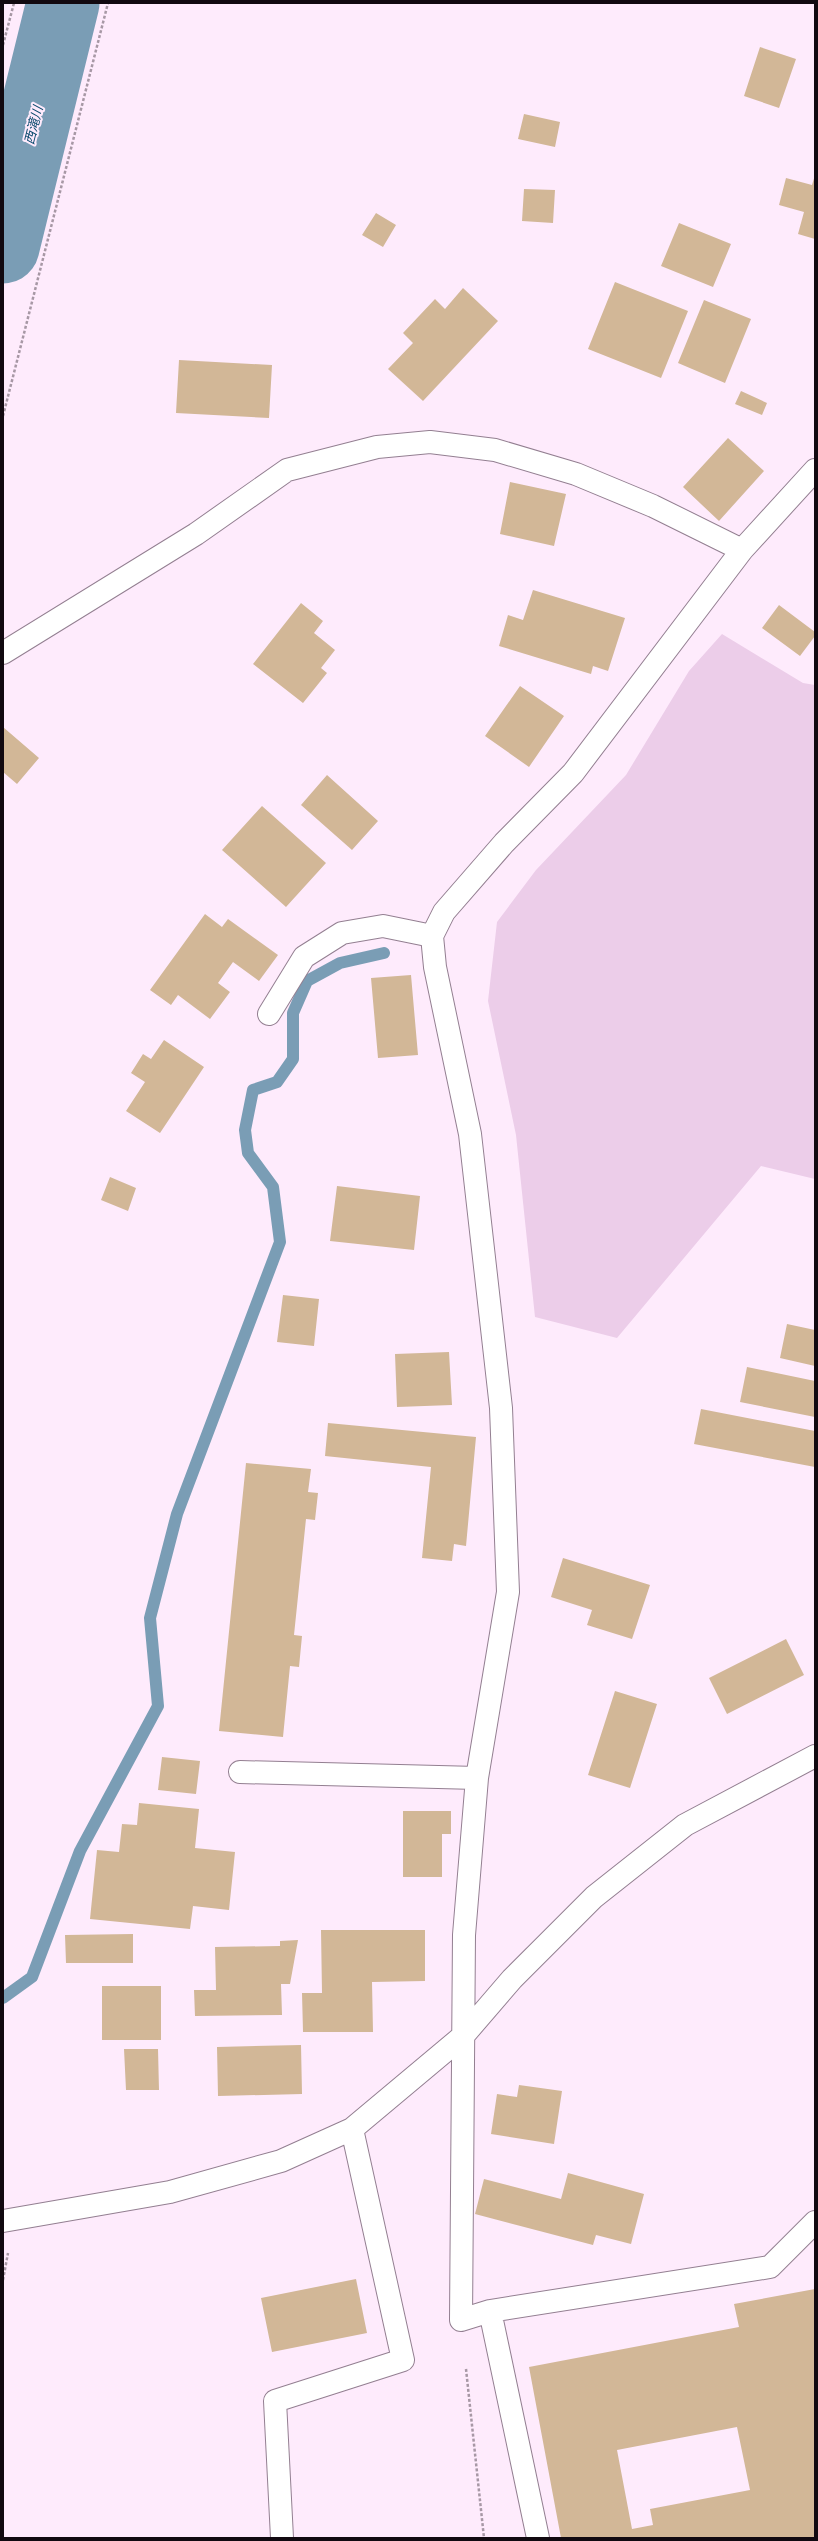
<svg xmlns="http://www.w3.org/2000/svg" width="818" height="2541" font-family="Arial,'Noto Sans JP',sans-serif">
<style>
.green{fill:#eccde9}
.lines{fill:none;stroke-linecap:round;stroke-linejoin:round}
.stream{stroke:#7a9db5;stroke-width:12}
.river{stroke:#7a9db5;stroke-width:73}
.building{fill:#d2b797;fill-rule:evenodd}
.minor-casing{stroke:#937f91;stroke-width:24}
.path{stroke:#a798a5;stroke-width:2.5;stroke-dasharray:3 2;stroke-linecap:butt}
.minor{stroke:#fff;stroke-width:22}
.labels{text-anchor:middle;stroke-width:4;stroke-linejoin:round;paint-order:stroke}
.water-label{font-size:13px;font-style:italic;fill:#0b4b6e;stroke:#feebfc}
</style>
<rect width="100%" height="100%" fill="#feebfc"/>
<path class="green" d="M722 634 803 683 815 685V1179L761 1166 617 1338 535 1317 516 1135 488 1001 497 922 536 870 626 775 689 671Z"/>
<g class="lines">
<path class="stream" d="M3 1998 32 1977 80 1851 158 1706 150 1618 177 1514 280 1242 273 1187 248 1153 245 1130 253 1090 277 1082 293 1059V1013L307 981 340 963 384 953"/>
<path class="river" d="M3 247 63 3"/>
</g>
<path class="building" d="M760 47 796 59 779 108 744 96Z
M524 114 560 122 555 147 518 139Z
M815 175V239L798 234 804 212 779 205 786 178 812 185Z
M524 189 555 190 553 223 522 221Z
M376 213 396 225 383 247 362 235Z
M679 223 731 244 713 287 661 266Z
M615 282 688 311 661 378 588 349Z
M463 288 498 321 423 401 388 369 413 343 403 333 435 299 445 309Z
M704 300 751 319 725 383 678 363Z
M179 360 272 365 269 418 176 413Z
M741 391 767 403 762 415 735 404Z
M728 438 764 471 719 521 683 487Z
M510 482 566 494 554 546 500 534Z
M533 590 625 618 608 671 593 666 591 674 499 646 508 615 523 620Z
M301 603 323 621 314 633 335 650 321 668 327 673 303 703 253 664Z
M779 605 815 632V636L800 656 762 628Z
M520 686 564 716 529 767 485 736Z
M3 727 39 758 17 784 3 772Z
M327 775 378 821 352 850 301 805Z
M262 806 326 863 286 907 222 850Z
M205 914 222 927 228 919 278 955 259 981 233 962 218 983 230 992 210 1019 178 995 171 1005 150 990Z
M411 975 418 1055 378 1058 371 978Z
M164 1040 204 1067 160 1133 126 1111 145 1082 131 1073 143 1054 151 1059Z
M110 1177 136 1188 128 1211 101 1200Z
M337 1186 420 1196 414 1250 330 1241Z
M283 1295 319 1299 314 1346 277 1342Z
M787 1324 815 1330V1366L780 1358Z
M449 1352 452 1405 397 1407 395 1354Z
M747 1367 815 1381V1417L740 1402Z
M701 1409 815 1431V1467L694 1444Z
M328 1423 476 1437 466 1546 454 1544 452 1561 422 1558 431 1467 325 1456Z
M246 1463 311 1469 308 1492 318 1493 315 1520 306 1519 294 1635 302 1636 299 1667 290 1666 283 1737 219 1731Z
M563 1558 650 1585 632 1639 587 1625 592 1610 551 1597Z
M786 1639 804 1675 727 1714 709 1678Z
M615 1691 657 1704 630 1788 588 1775Z
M162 1757 200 1761 196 1794 158 1790Z
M139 1803 199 1809 195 1848 235 1852 229 1910 193 1906 190 1929 90 1919 97 1850 119 1852 122 1824 137 1825Z
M403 1811H451V1834H442V1877H403Z
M321 1930H425V1981L372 1982 373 2032H303L302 1993H322Z
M133 1934V1963H66L65 1935Z
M298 1940 290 1984H281L282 2015 195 2016 194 1990H216L215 1947 280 1946V1941Z
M102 1986H161V2040H102Z
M301 2045 302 2094 218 2096 217 2047Z
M124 2049H158L159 2090H126Z
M519 2085 562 2091 554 2144 491 2134 497 2094 517 2097Z
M568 2173 644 2194 631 2244 596 2235 593 2245 475 2214 484 2179 561 2199Z
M356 2279 367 2333 272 2352 261 2298Z
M815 2289V2538H561L529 2367 739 2327 734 2304ZM737 2427 750 2490 650 2509 653 2525 632 2529 617 2450Z"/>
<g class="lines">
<g class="minor-casing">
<path id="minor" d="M815 470 742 550 573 773 504 843 444 912 432 936 435 967 470 1134 501 1408 508 1592 477 1778 464 1935 461 2320 490 2311 770 2267 815 2222
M3 653 196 534 287 470 377 447 430 442 495 450 576 474 653 506 742 550
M269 1014 304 957 342 933 383 926 432 936
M240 1772 477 1778
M3 2221 170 2192 281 2161 352 2129 463 2036 512 1979 594 1897 685 1825 815 1756
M490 2311 538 2538
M282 2538 275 2401 403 2360 352 2129"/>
</g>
<path class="path" d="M3 45 14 3
M3 416 108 3
M3 2280 8 2253
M466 2369 484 2538"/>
<use href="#minor" class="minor"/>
</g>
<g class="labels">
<g class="water-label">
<text transform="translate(33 125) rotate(-76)" y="5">西滝川</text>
</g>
</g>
<rect width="818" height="2541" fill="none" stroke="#110910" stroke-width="8"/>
</svg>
